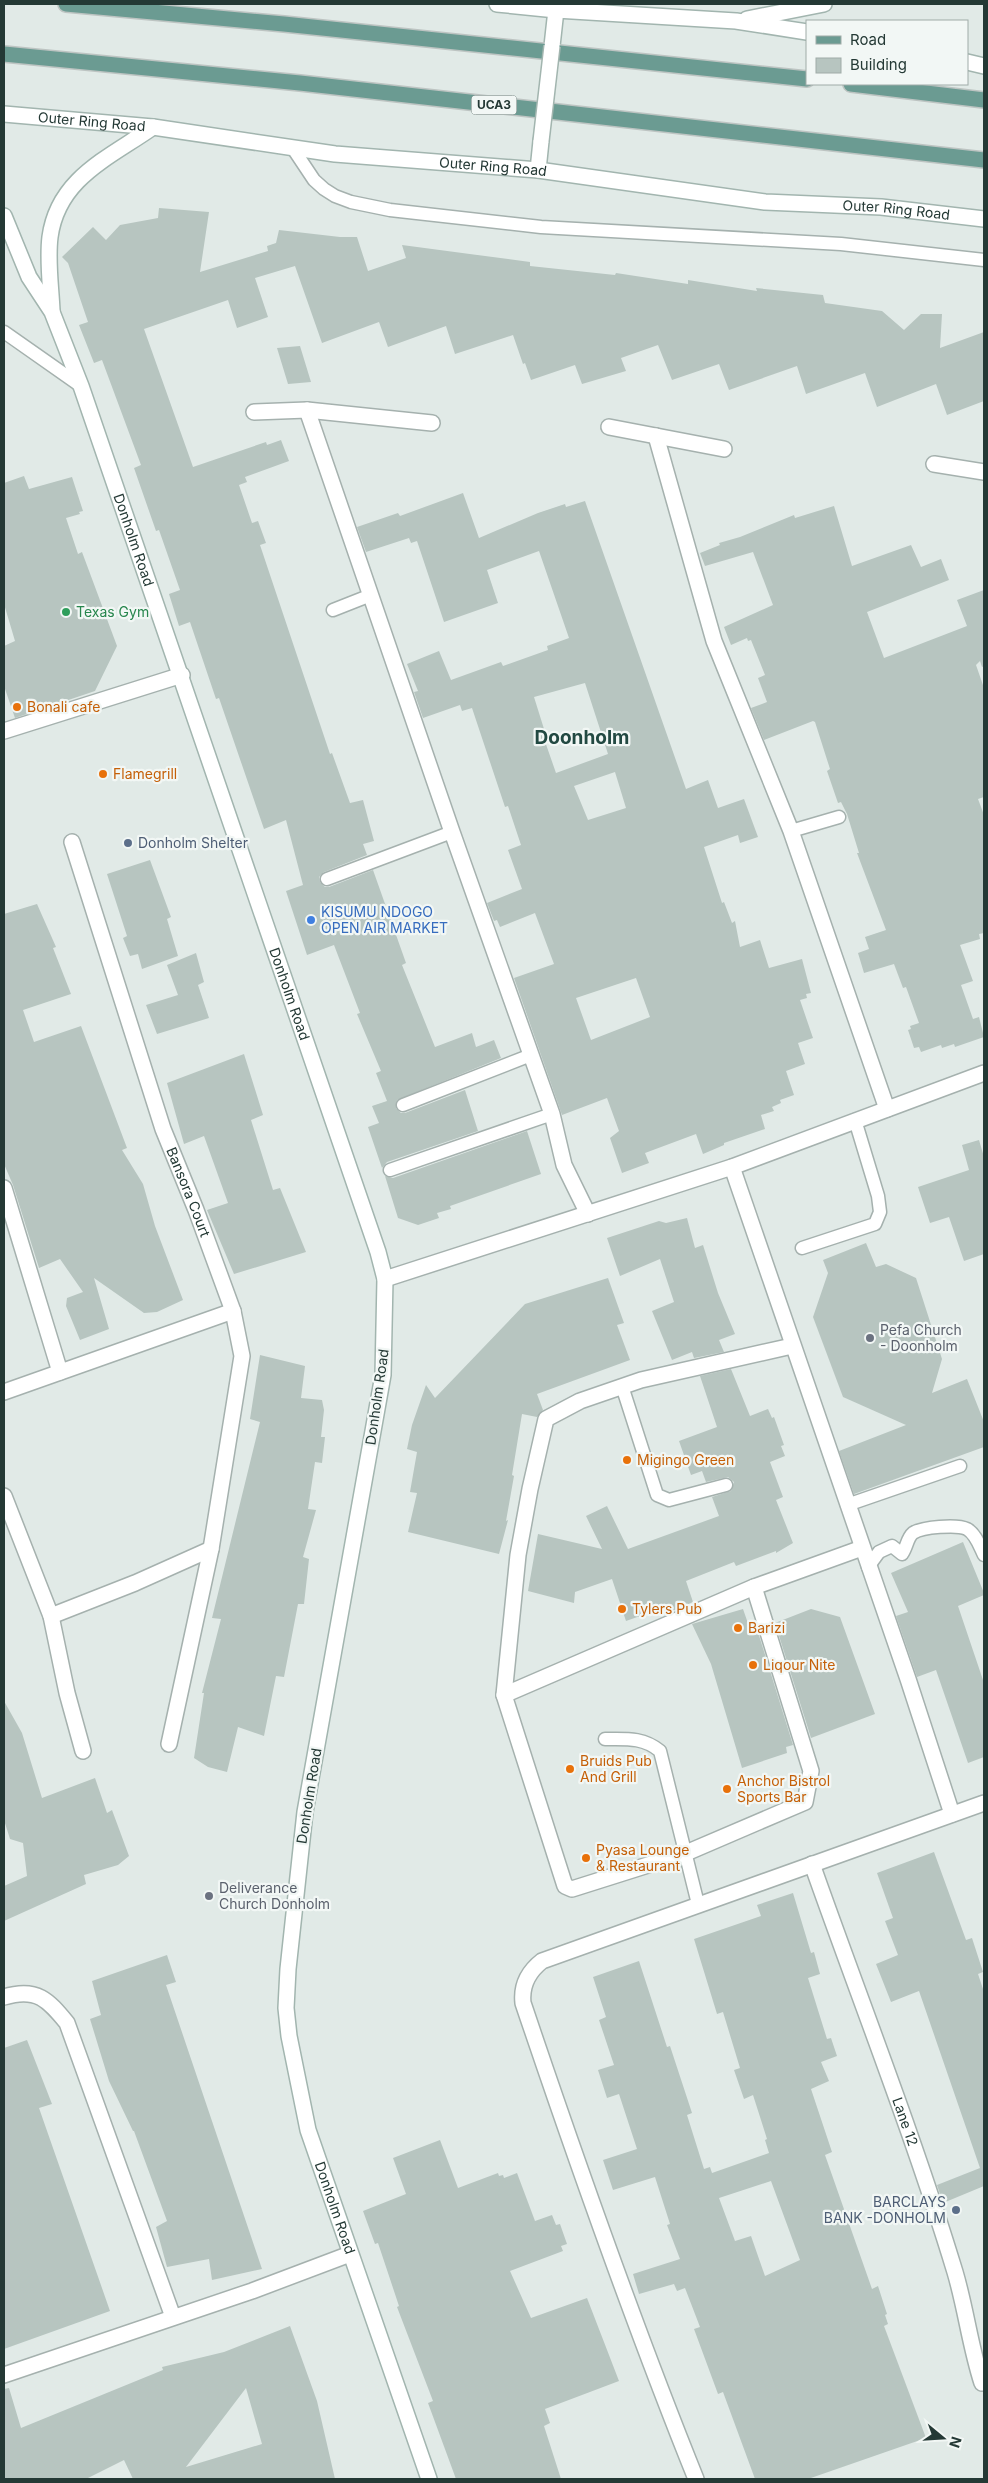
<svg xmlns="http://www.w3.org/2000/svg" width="988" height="2483" font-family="Inter,sans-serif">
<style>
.building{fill:#b7c5c0;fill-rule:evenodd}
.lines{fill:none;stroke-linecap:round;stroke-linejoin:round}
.lane-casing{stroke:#a5b1ae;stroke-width:15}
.street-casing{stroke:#a5b1ae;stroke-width:18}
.secondary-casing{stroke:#a2b5af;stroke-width:18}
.primary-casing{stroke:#bdc4c2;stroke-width:18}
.lane{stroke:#fff;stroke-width:12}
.street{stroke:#fff;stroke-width:15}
.secondary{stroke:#fff;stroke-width:15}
.primary{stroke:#6b9b92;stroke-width:15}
.secondary-bridge-casing{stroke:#a2b5af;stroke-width:18;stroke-linecap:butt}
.secondary-bridge{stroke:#fff;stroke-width:15}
.leisure-dot{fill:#2e9e5b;stroke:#f2f7f5;stroke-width:2}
.food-dot{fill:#e8710a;stroke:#f2f7f5;stroke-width:2}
.service-dot{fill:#5c6f8a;stroke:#f2f7f5;stroke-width:2}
.shop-dot{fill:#3f7fe0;stroke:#f2f7f5;stroke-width:2}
.worship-dot{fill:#6b7280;stroke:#f2f7f5;stroke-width:2}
.labels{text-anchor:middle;stroke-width:4.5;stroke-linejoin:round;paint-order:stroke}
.shield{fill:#f2f7f5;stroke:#62726f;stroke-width:1}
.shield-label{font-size:12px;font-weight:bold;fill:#243935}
.street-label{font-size:14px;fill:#243935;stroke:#f2f7f5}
.leisure-label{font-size:14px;fill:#27864d;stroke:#f2f7f5;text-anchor:start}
.food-label{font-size:14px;fill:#c56008;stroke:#f2f7f5;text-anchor:start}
.service-label{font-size:14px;fill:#4e5e75;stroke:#f2f7f5;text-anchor:start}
.shop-label{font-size:14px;fill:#366cbe;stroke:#f2f7f5;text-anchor:start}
.worship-label{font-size:14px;fill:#5b616d;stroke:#f2f7f5;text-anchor:start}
.district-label{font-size:19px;font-weight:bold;fill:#224942;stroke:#f2f7f5}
</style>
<rect width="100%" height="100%" fill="#e1eae7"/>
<path class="building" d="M159 208 209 212 200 272 268 251 267 246 276 243 279 230 340 237H357L368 271 406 258 402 245 530 262V266L615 275 616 273 688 284V280L757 291 756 288 823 295 825 303 882 311 904 330 921 314H942L940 348 984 332V401L947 415 936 384 877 407 865 373 806 394 797 366 729 390 719 364 672 380 658 345 621 358 626 371 582 384 575 365 531 380 525 363 523 364 513 335 455 354 446 326 388 347 379 322 322 343 295 266 255 278 268 317 237 328 228 300 144 329 193 467 266 442 267 445 281 440 289 461 245 477 247 482 239 485 252 523 258 521 266 543 260 545 330 754 332 753 350 803 363 800 374 841 363 844 367 855 324 872 319 877 320 882 325 887H329L373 870 406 963 402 965 435 1047 472 1033 476 1047 494 1040 501 1058 397 1100 396 1108 401 1113H405L465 1090 478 1131 387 1162 382 1168 368 1127 379 1123 372 1106 387 1101 376 1073 381 1071 357 1014 360 1013 334 945 307 955 286 891 303 885 286 820 264 829 219 698 216 699 190 622 179 626 169 594 180 590 159 530 156 531 134 468 141 465 102 360 94 363 79 325 88 322 68 263 62 257 93 227 106 240 120 225 158 218Z
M300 346 311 382 288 384 277 348Z
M24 476 29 489 72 477 83 511 79 512 80 514 66 518 78 554 82 552 117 646 95 691 15 718 4 686V646L15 641 4 604V483Z
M463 493 479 538 538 513 565 504 566 507 585 501 686 789 708 780 718 808 744 799 758 837 740 843 738 835 704 847 722 903 724 902 732 923 735 921 740 947 760 940 769 968 802 959 811 993 806 994 807 998 800 1000 813 1038 798 1043 805 1064 786 1071 794 1095 780 1100 781 1103 772 1107 774 1111 761 1115 765 1129 724 1143V1145L703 1154 696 1134 645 1153 649 1163 622 1173 610 1138 619 1131 607 1098 562 1115 514 978 554 964 535 913 500 927 497 920 494 921 487 903 522 889 508 850 521 845 508 806 505 807 472 708 462 711 460 705 423 718 414 692 418 691 407 664 439 651 451 680 501 662 503 666 548 650 547 646 569 638 539 551 487 570 498 603 444 622 417 541 411 543 409 538 366 552 357 527 398 513 400 516ZM585 683 608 754 556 773 541 730 544 729 534 697ZM615 772 626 808 588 820 574 786ZM636 978 650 1017 591 1040 576 998Z
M834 506 852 566 911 545 921 567 941 559 949 580 867 612 884 658 967 626 957 600 984 590V666L982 667 980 661 976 665 984 688V797L978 799 984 815V933L979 934 980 939 960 945 973 981 961 985 973 1019 979 1017 984 1037 955 1047 954 1044 942 1048 941 1045 921 1052 919 1047 914 1048 908 1030 911 1029 910 1026 919 1023 906 987 903 988 894 964 864 973 858 953 869 949 865 937 886 930 857 853H859L847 814 841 802 838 803 827 771 830 769 815 722 813 721 764 740 751 708 767 702 758 678 765 675 751 640 748 641 747 638 731 645 724 627 773 605 753 552 705 566 700 553 720 545 719 543 740 537 794 515 795 518Z
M150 860 171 917 167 919 178 956 142 969 138 954 130 956 123 938 127 936 107 874Z
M37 904 56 947 53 948 71 994 23 1010 34 1042 81 1026 127 1148 122 1150 143 1184 155 1226 183 1300 157 1312 144 1313 94 1278 109 1329 80 1340 66 1306 67 1298 83 1292 60 1259 39 1268 13 1185 4 1164V914Z
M196 953 204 982 198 985 209 1018 157 1034 146 1005 178 995 167 965Z
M244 1054 263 1115 251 1120 273 1190 280 1188 306 1252 234 1274 207 1210 228 1203 204 1136 184 1144 167 1083Z
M527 1131 541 1174 450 1206 451 1209 437 1213 439 1218 418 1225 398 1218 385 1176 393 1178Z
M979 1140 984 1157V1254L964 1261 949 1217 930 1223 918 1187 969 1170 962 1145Z
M687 1218 695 1248 703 1245 718 1293 735 1334 719 1340 724 1352 694 1358 692 1352 672 1360 652 1311 674 1302 660 1259 620 1276 607 1238 659 1221 666 1223Z
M866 1243 876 1267 886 1264 916 1278 942 1359 932 1393 967 1379 984 1422V1447L854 1494 839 1451 906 1425 843 1397 813 1317 828 1273 823 1260Z
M608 1278 624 1323 617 1325 630 1360 537 1394 543 1410 537 1417 522 1414 512 1475 514 1476 506 1521 508 1520 499 1554 408 1532 417 1493 410 1492 417 1452 407 1449 412 1425 426 1385 435 1398 525 1304Z
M260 1355 305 1366 301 1398 322 1400 324 1410 321 1437H325L322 1463 315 1462 308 1509 316 1510 303 1557 309 1559 304 1604H298L284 1677 276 1676 264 1736 238 1727 227 1772 208 1767 194 1758 204 1693H202L221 1619 212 1618 260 1422 250 1419Z
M731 1369 750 1416 768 1409 772 1418 774 1417 784 1445 781 1446 785 1456 770 1462 783 1497 776 1500 793 1543 776 1553V1551L736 1566 734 1562 686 1581 693 1602 663 1615 660 1609 626 1621 612 1579 575 1592 574 1603 528 1591 538 1534 602 1549 586 1516 607 1506 628 1549 719 1516 712 1497 731 1491 734 1482 728 1477 706 1482 702 1471 691 1475 679 1441 717 1427 700 1376Z
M963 1542 984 1593V1595L958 1606 984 1683V1757L968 1763 936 1670 917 1677 896 1616 908 1612 891 1573Z
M743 1609 751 1632 757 1629 793 1745 786 1747 787 1753 742 1768 711 1664 692 1624Z
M811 1609 840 1617 875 1714 811 1738 775 1623Z
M4 1701 22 1733 42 1798 95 1778 107 1813 112 1810 129 1856 118 1865 84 1875 86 1884 4 1921V1886L27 1876 23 1843 10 1839 4 1820Z
M934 1852 966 1940 972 1938 983 1972 978 1974 984 1992V2186L943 2203 937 2185 980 2168 919 1991 891 2002 876 1964 898 1955 885 1921 893 1918 877 1873Z
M793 1893 811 1953 814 1952 820 1974 808 1978 827 2039 831 2038 837 2056 821 2062 829 2081 811 2089 832 2152 825 2155 872 2289 878 2286 887 2314 885 2315 888 2324 884 2326 926 2438 808 2479H755L723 2392 718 2394 694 2329 700 2327 685 2288 677 2291 674 2284 639 2294 633 2274 680 2259 667 2225 670 2224 655 2177 613 2190 603 2160 637 2149 619 2094 607 2098 598 2070 614 2065 599 2020 606 2017 593 1977 639 1961 667 2047 670 2046 692 2113 687 2115 704 2169 710 2167 712 2173 769 2153 765 2140 767 2139 753 2095 744 2099 734 2070 740 2068 723 2012 717 2014 694 1939 761 1916 757 1905ZM771 2181 800 2260 765 2276 751 2236 735 2241 719 2198Z
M167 1955 176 1982 166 1985 262 2269 212 2280 209 2259 167 2267 156 2227 167 2221 134 2131H133L109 2081 90 2019 101 2015 92 1981Z
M27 2040 52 2104 39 2108 110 2311 4 2349V2048Z
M440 2140 458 2188 498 2173 499 2176 503 2175 504 2178 517 2173 535 2221 552 2215 556 2225 560 2224 567 2244 561 2246 563 2251 510 2271 531 2318 587 2298 619 2381 545 2409 550 2423 544 2426 561 2479H456L428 2403 433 2401 397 2307 399 2306 378 2243 375 2244 363 2211 406 2194 393 2158Z
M290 2326 317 2401 335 2479H133L124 2460 86 2479H4V2389L9 2388 21 2428 163 2370 162 2367 224 2352ZM246 2388 262 2444 186 2467Z"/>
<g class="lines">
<g class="lane-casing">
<path id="lane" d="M292 147 314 180 324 189 335 196 351 202 390 210 541 227 841 244 984 260
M4 332 81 386
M333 610 371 595
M791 831 839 817
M327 879 452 832
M403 1105 531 1055
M390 1170 552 1114
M802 1248 875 1224 880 1212 878 1196 855 1120
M622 1386 657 1495 669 1500 726 1485
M847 1505 960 1466
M868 1567 879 1552 892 1546 902 1554C907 1547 907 1538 913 1533 922 1527 957 1524 967 1529 976 1534 980 1547 984 1555
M605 1739C626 1739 643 1737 660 1751L698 1904"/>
</g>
<g class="street-casing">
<g id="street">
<path d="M307 410 452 832 552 1114 564 1165 588 1214"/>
<path d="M254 412 307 410 432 423"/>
<path d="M609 427 724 449"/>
<path d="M656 436 714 641 791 831 887 1109"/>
<path d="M934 464 984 472"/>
<path d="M4 731 182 675"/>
<path id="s1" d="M72 842 163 1129 196 1210 233 1311 242 1356 211 1549 169 1744"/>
<path d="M732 1167 908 1679 952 1814"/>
<path d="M4 1188 60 1372"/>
<path d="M385 1279 732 1167 984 1073"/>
<path d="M4 1392 233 1311"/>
<path d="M4 1496 51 1616 67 1693 83 1751"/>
<path d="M754 1587 811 1771 805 1802 686 1853 572 1889 565 1886 504 1695 518 1555 530 1489 546 1419 580 1401 641 1380 792 1346"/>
<path d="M51 1616 135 1583 211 1549"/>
<path d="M504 1695 754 1587 862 1548"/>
<path id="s2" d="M812 1864C860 2000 913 2134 955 2272 966 2309 970 2346 982 2383"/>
<path d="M4 1997C37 1987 48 2000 67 2023L173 2317"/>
<path d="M4 2375 252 2291 350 2254"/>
<path d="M696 2479C633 2323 577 2163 523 2003 521 1985 528 1972 542 1961L984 1803"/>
</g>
</g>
<g class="secondary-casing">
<g id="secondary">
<path d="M497 4 556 10 736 21 807 32"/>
<path d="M747 19 824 4"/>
<path d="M552 46 556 10"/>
<path d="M967 62 984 66"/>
<path id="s3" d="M4 114 153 127 335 154 538 170 765 202 881 207 984 219"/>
<path d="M538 170 541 141"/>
<path id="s4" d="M4 216 29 277 52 312 81 386 378 1252 385 1279 383 1375 305 1812 288 1969 286 2008 289 2036 308 2130 429 2479"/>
<path d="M52 311C51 287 47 261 50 237 58 178 109 158 153 127"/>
</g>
</g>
<g class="primary-casing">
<path id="primary" d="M66 4 284 24 807 79
M4 54 300 83 984 160
M851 84 984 100"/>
</g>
<use href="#lane" class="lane"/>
<use href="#street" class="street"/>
<use href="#secondary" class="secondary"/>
<use href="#primary" class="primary"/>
<g class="secondary-bridge-casing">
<path id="secondary-bridge" d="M541 141 552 46"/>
</g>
<use href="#secondary-bridge" class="secondary-bridge"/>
</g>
<circle class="leisure-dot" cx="66" cy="612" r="5"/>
<g class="food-dot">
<circle cx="17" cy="707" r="5"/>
<circle cx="103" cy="774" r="5"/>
<circle cx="627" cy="1460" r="5"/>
<circle cx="622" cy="1609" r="5"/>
<circle cx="738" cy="1628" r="5"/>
<circle cx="753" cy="1665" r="5"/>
<circle cx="570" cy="1769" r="5"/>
<circle cx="727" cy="1789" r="5"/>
<circle cx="586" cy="1858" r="5"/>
</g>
<g class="service-dot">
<circle cx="128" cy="843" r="5"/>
<circle cx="956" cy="2210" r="5"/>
</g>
<circle class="shop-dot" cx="311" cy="920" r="5"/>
<g class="worship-dot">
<circle cx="870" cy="1338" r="5"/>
<circle cx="209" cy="1896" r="5"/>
</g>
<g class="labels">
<rect class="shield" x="471.5" y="95.5" width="45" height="19" rx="4"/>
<g class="shield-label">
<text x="494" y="109">UCA3</text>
</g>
<g class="street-label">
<text dy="5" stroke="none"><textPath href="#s3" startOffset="88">Outer Ring Road</textPath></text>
<text dy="5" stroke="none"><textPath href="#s3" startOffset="492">Outer Ring Road</textPath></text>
<text dy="5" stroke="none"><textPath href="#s3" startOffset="898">Outer Ring Road</textPath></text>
<text dy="5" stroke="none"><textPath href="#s4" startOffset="350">Donholm Road</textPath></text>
<text dy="5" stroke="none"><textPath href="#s4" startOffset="830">Donholm Road</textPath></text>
<text dy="5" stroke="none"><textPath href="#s1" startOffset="369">Bansora Court</textPath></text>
<text transform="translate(377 1397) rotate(-82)" y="5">Donholm Road</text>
<text transform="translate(309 1796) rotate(-81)" y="5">Donholm Road</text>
<text dy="5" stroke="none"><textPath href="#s2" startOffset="274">Lane 12</textPath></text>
<text dy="5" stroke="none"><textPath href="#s4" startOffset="2074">Donholm Road</textPath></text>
</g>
<g class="leisure-label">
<text x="76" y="617">Texas Gym</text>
</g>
<g class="food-label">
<text x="27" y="712">Bonali cafe</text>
<text x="113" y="779">Flamegrill</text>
<text x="637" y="1465">Migingo Green</text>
<text x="632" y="1614">Tylers Pub</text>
<text x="748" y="1633">Barizi</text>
<text x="763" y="1670">Liqour Nite</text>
<text x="580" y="1766">Bruids Pub<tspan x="580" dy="16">And Grill</tspan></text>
<text x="737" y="1786">Anchor Bistrol<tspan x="737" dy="16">Sports Bar</tspan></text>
<text x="596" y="1855">Pyasa Lounge<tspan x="596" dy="16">&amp; Restaurant</tspan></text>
</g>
<g class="service-label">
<text x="138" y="848">Donholm Shelter</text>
<text x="946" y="2207" text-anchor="end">BARCLAYS<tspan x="946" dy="16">BANK -DONHOLM</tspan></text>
</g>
<g class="shop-label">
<text x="321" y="917">KISUMU NDOGO<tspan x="321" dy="16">OPEN AIR MARKET</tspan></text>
</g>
<g class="worship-label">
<text x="880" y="1335">Pefa Church<tspan x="880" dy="16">- Doonholm</tspan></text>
<text x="219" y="1893">Deliverance<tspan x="219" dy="16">Church Donholm</tspan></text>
</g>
<g class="district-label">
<text x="582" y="744">Doonholm</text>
</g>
</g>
<rect width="988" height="2483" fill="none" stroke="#243935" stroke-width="10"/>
<rect x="806" y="20" width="162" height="65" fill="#f2f7f5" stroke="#a0aba8"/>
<rect x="816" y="36" width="25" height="8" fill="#6b9b92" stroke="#a0aba8"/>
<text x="850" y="45" font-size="15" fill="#243935">Road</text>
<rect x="816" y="58" width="25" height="15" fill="#b7c5c0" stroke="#a0aba8"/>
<text x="850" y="70" font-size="15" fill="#243935">Building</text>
<g transform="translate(943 2438) rotate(108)" stroke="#f2f7f5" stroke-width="4" paint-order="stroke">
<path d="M0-4L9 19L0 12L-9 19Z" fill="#243935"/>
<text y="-8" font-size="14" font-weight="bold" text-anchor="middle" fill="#243935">N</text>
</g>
</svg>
